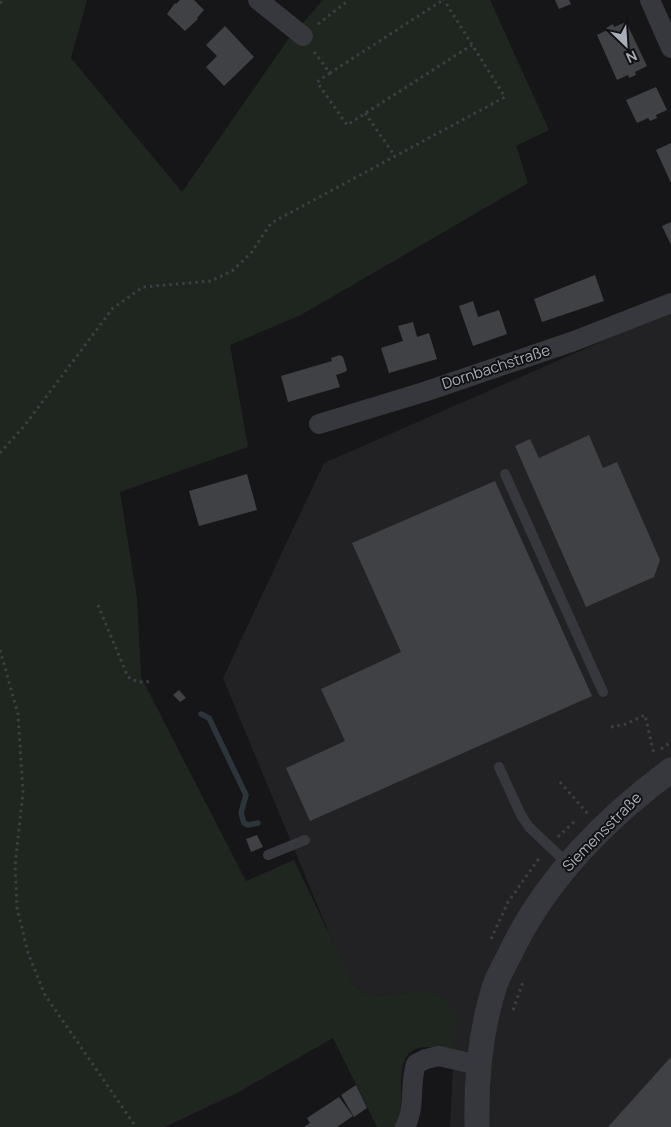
<svg xmlns="http://www.w3.org/2000/svg" width="671" height="1127" font-family="Manrope,sans-serif">
<style>
.built{fill:#222225}
.green{fill:#1e261f}
.lines{fill:none;stroke-linecap:round;stroke-linejoin:round}
.stream{stroke:#2c353c;stroke-width:5.5}
.building{fill:#404145}
.path{stroke:#3d3f44;stroke-width:3;stroke-dasharray:2.5 4;stroke-linecap:butt}
.service{stroke:#37383d;stroke-width:10}
.minor{stroke:#37383d;stroke-width:20}
.tertiary{stroke:#37383d;stroke-width:25}
.labels{text-anchor:middle;stroke-width:4;stroke-linejoin:round;paint-order:stroke}
.street-label{font-size:15px;fill:#a8adb8;stroke:#111113}
</style>
<rect width="100%" height="100%" fill="#161618"/>
<path class="built" d="M671 311V1127H450L454 1050 420 991 381 996 365 993 353 984 346 974 223 678 324 463Z"/>
<path class="green" d="M0 0H87L71 58 182 192 287 41 323 0H490L549 130 516 146 528 183 301 315 230 345 248 447 120 492 137 598 141 677 246 881 294 860 353 984 365 993 381 996 420 991 443 996 457 1015 454 1050C446 1049 436 1047 427 1047 385 1048 411 1104 395 1127H377L333 1038 237 1093 165 1127H0Z"/>
<g class="lines">
<path class="stream" d="M201 714 209 718 246 795 241 813 244 823 248 825 258 823"/>
</g>
<path class="building" d="M180 0H194L204 10 197 18 198 19 185 31 167 14 175 3 176 4Z
M555 0H569L571 4 559 9Z
M626 22 647 66 635 72 636 75 629 78 628 75 617 80 597 35 607 30 606 28 613 24 614 27Z
M225 26 254 57 224 86 206 67 217 56 206 45Z
M656 87 667 110 656 115 657 118 650 121 648 118 637 123 626 100Z
M671 143V183L656 150Z
M671 222V245L662 226Z
M595 275 604 301 542 322 534 299Z
M473 301 478 317 499 310 507 334 473 346 459 306Z
M413 322 417 337 429 333 437 359 389 373 381 348 403 341 398 326Z
M340 355 343 357 347 370 345 372 336 375 340 387 288 402 281 376 332 361 331 358Z
M589 435 603 468 617 462 660 560 654 577 586 607 515 446 530 439 539 458Z
M247 474 257 510 199 526 189 491Z
M495 481 592 696 310 821 286 768 345 741 321 689 401 652 352 543Z
M179 690 186 698 180 702 173 695Z
M257 835 263 847 251 852 246 839Z
M671 1057V1127H608Z
M356 1085 367 1108 354 1117 341 1095Z
M339 1097 353 1116 337 1127H304L310 1123 307 1118Z"/>
<g class="lines">
<path class="path" d="M0 3 6 0
M318 24 349 0
M314 52 330 73 443 0
M330 73 317 82 347 125 472 45
M365 113 395 156
M0 453 25 425 113 308 143 287 211 281 232 271 251 253 271 223 505 97 444 0
M98 605 128 677C136 682 142 683 153 681
M0 650 18 714 23 792 15 866 16 886 17 908 28 953 45 995 136 1127
M611 727 626 724 645 715 654 754
M661 749 671 742
M560 782 588 814
M558 837 577 819
M491 939 508 902 540 857
M513 1010 524 979"/>
<path class="service" d="M505 474 603 692
M499 767 521 815 529 827 567 863
M268 855 305 840"/>
<path class="minor" d="M258 0 303 36
M650 0 671 48
M319 424 427 391 574 341 671 303
M405 1127C416 1107 409 1085 416 1064L426 1059 439 1056 478 1065"/>
<path class="tertiary" d="M477 1127C476 1079 480 1031 495 985 499 974 505 964 510 954 545 879 605 819 671 770"/>
</g>
<g class="labels">
<g class="street-label">
<text transform="translate(496 367) rotate(-18)" y="5">Dornbachstraße</text>
<text transform="translate(602 832) rotate(-45)" y="5">Siemensstraße</text>
</g>
</g>
<g transform="translate(626 45) rotate(155)" stroke="#111113" stroke-width="4" paint-order="stroke">
<path d="M0-4L9 19L0 12L-9 19Z" fill="#a8adb8"/>
<text y="-8" font-size="14" font-weight="bold" text-anchor="middle" fill="#a8adb8">N</text>
</g>
</svg>
